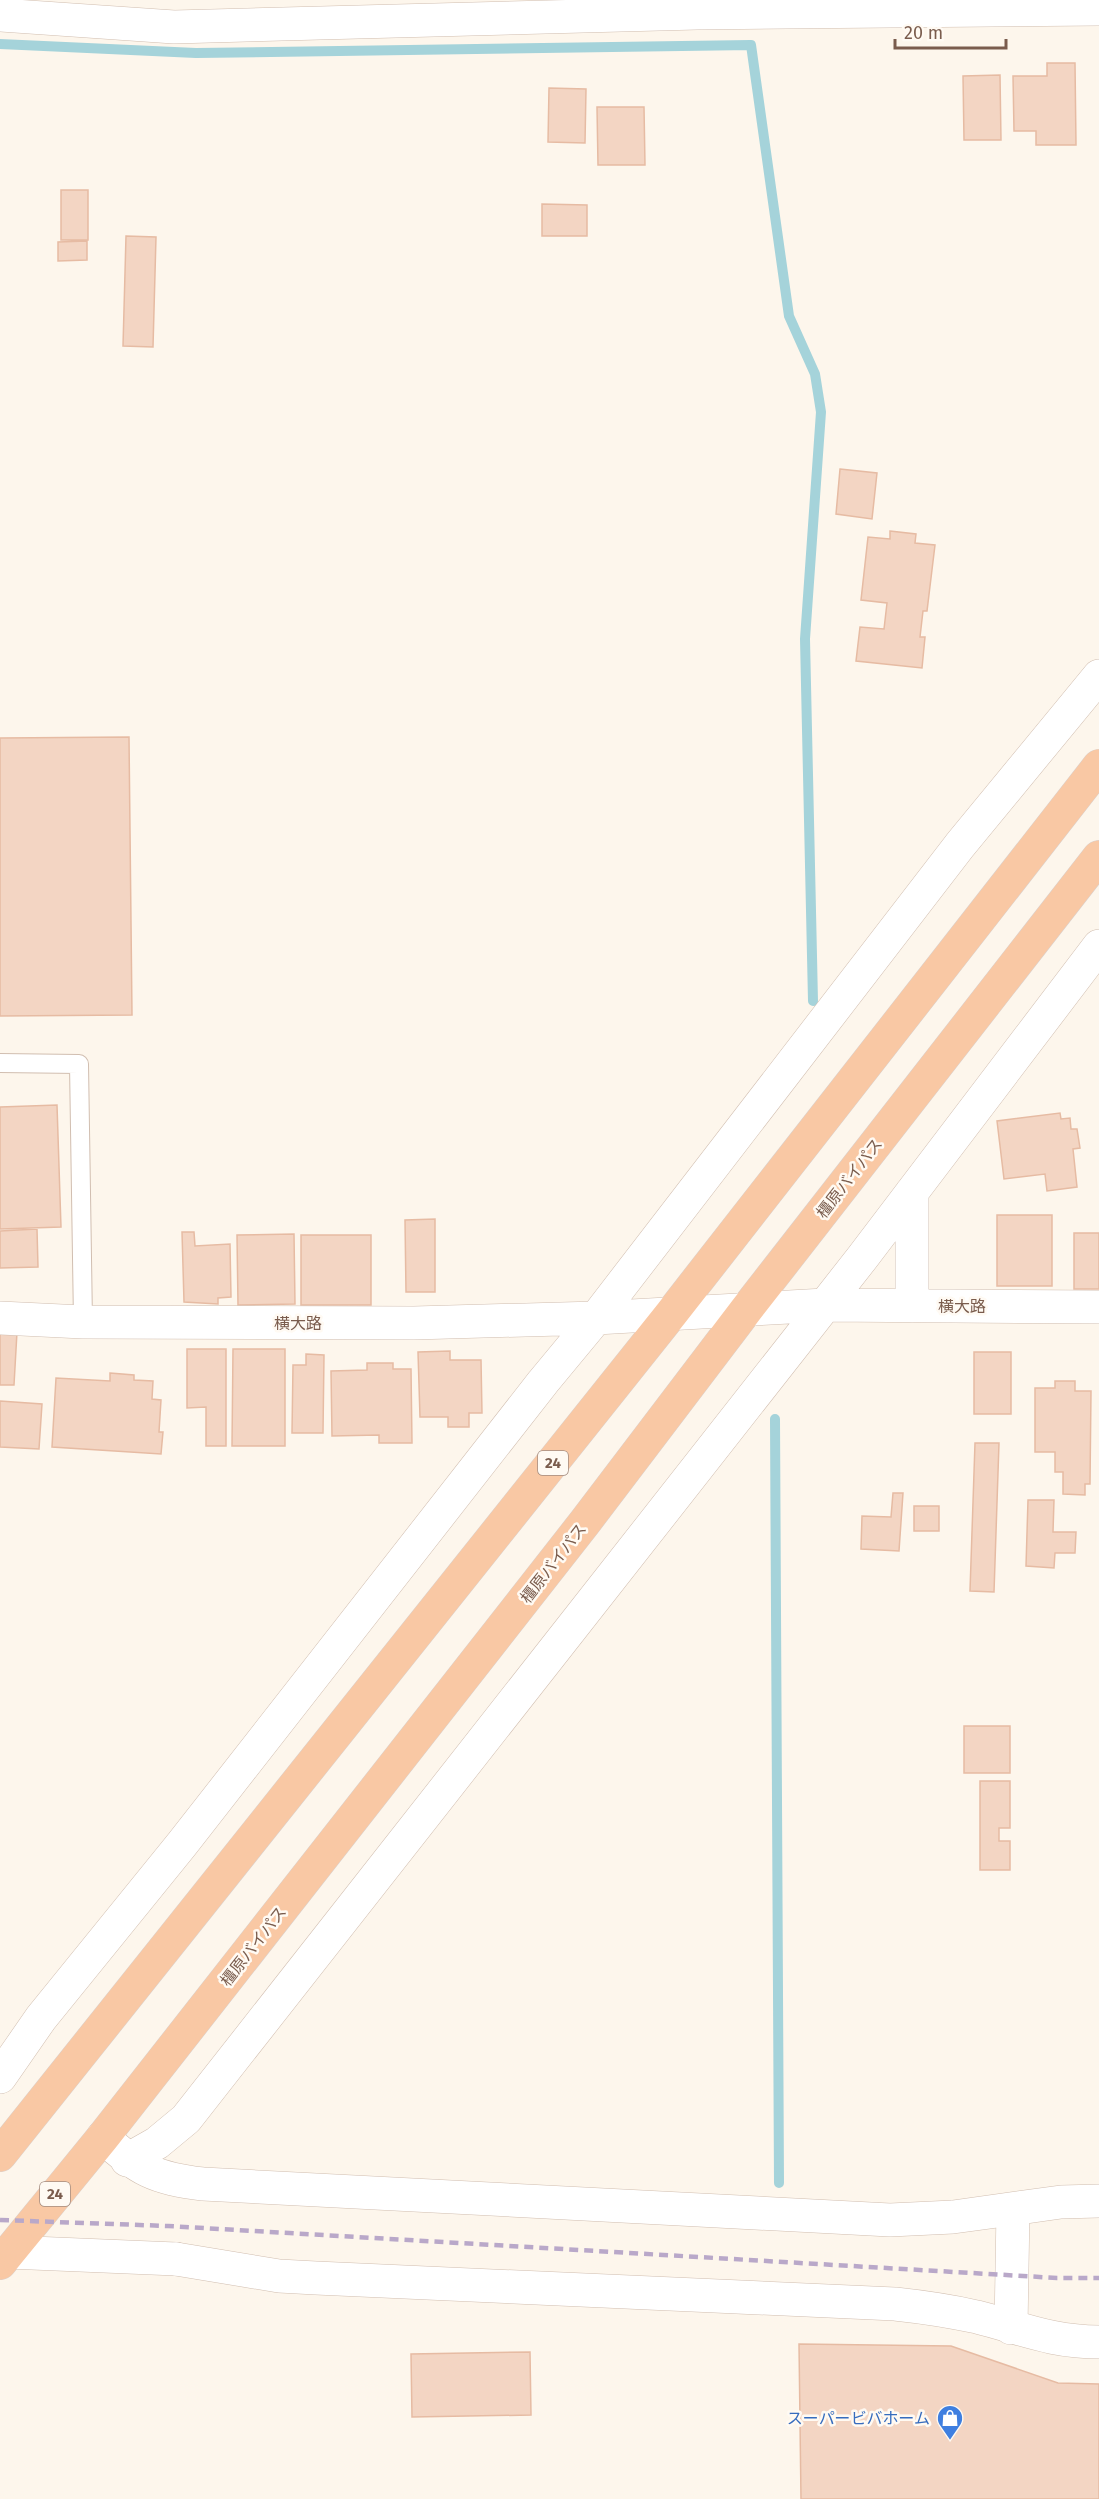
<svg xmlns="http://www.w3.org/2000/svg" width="1099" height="2499" font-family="'Fira Sans','Noto Sans JP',sans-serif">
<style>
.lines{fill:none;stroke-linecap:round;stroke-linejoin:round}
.stream{stroke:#a5d3da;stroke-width:10}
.building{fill:#f3d5c3;stroke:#e6bba3;stroke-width:1.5}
.service-casing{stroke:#d1beb0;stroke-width:20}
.minor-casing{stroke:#d1beb0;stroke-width:34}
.tertiary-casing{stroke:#d1beb0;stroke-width:34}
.trunk-casing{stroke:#dad1cd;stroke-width:34}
.service{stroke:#fff;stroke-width:18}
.minor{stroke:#fff;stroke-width:33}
.tertiary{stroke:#fff;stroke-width:33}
.trunk{stroke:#f9c8a4;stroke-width:33}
.rail{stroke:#b9a8c9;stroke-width:4.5;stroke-dasharray:9 6;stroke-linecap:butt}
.labels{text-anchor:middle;stroke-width:5;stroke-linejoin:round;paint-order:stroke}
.shield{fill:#fffaf3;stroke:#a28b7f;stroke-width:1.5}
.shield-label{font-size:15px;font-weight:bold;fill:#7a5c4d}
.street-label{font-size:16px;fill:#7a5c4d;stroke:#fffaf3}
.shop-label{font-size:16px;fill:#366cbe;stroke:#fffaf3;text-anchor:end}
</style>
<rect width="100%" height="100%" fill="#fdf6ec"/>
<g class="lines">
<path class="stream" d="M0 44 196 53 751 45 789 316 815 374 821 412 805 639 813 1001
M775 1419 779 2183"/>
</g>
<path class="building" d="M1047 63H1075L1076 145H1036V131H1014L1013 76H1047Z
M1000 75 1001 140H964L963 76Z
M549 88 586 89 585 143 548 142Z
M597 107H644L645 165H598Z
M61 190H88V240H61Z
M542 204 587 205V236H542Z
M126 236 156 237 153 347 123 346Z
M87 241V260L58 261V242Z
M840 469 877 473 872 519 836 514Z
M890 531 916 534 915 543 935 545 927 611H923L920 637H925L922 668 856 661 860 627 884 629 887 603 861 600 868 537 890 539Z
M129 737 132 1015 0 1016V738Z
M57 1105 61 1227 0 1229V1107Z
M1060 1113 1061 1119 1070 1118 1071 1129H1077L1080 1148 1073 1149 1077 1187 1047 1191 1045 1174 1004 1179 997 1121Z
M997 1215H1052V1286H997Z
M435 1219V1292H406L405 1220Z
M37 1229 38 1267 0 1268V1231Z
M182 1232H194L195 1246 230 1244 231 1297 218 1298V1304L184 1302Z
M1074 1233H1099V1289H1074Z
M294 1234 295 1304 238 1305 237 1235Z
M301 1235H371V1305H301Z
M0 1331 17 1332 14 1385H0Z
M187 1349H226V1446H206V1407L187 1408Z
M233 1349H285V1446H232Z
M450 1351V1360H481L482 1413H469V1427H448V1417H420L418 1352Z
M974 1352H1011V1414H974Z
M306 1354 324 1355 323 1433H292L293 1365H306Z
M367 1363H393V1369H411L412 1443H379V1435L332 1436 331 1371 367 1370Z
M110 1373 134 1375V1380L153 1381 152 1399 161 1400 159 1432H163L161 1454 52 1447 56 1378 110 1381Z
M1055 1381H1075V1391H1091L1090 1484H1085V1495L1063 1494V1472H1055V1452H1035V1388H1055Z
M0 1401 42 1404 39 1449 0 1447Z
M975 1443H999L994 1592 970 1591Z
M893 1493H903L899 1551 861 1549 862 1516 891 1517Z
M1028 1500H1054L1053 1532H1076L1075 1553H1055L1054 1568 1026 1566Z
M914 1506H939V1531H914Z
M964 1726H1010V1773H964Z
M980 1781H1010V1828H999V1841H1010V1870H980Z
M799 2344 951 2346 1058 2383 1099 2384V2499H801Z
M530 2352 531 2415 412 2417 411 2354Z"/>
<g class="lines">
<g class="service-casing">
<path id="service" d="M0 1063 79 1064 83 1322"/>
</g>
<g class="minor-casing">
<path id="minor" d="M0 15 174 27 697 13 1099 9
M912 1306V1192
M0 1318 83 1322 414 1323 596 1318 825 1305 1099 1307
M0 2077 41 2018 182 1844 543 1382 596 1318 960 845 1099 676
M127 2160 157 2143 186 2119 862 1258 1099 946
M8 2252 176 2259
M1011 2328 1013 2210"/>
</g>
<g class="tertiary-casing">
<path id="tertiary" d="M103 2137C137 2169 156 2179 203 2184L890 2220 953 2217 1061 2202 1099 2201
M176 2259 279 2276 316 2278 895 2304C923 2307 950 2311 977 2317 1021 2328 1051 2342 1099 2342"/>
</g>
<g class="trunk-casing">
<path id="trunk" d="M0 2155 671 1314 1099 766
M0 2263 103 2137 585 1522 746 1310 1099 857"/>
</g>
<use href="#service" class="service"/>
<use href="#minor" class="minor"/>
<use href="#tertiary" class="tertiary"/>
<use href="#trunk" class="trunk"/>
<path class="rail" d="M0 2220 168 2226 1057 2278H1099"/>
</g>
<defs>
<g id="shop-pin" transform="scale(1.35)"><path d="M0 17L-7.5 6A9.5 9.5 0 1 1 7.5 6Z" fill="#3f7fe0" stroke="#fffaf3"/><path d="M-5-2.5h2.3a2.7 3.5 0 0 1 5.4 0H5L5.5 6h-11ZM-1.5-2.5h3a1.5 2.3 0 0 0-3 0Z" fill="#fff"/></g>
</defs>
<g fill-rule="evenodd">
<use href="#shop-pin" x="950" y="2418"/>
</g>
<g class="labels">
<g class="shield">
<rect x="538" y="1451" width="30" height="24" rx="4.5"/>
<rect x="40" y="2182" width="30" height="24" rx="4.5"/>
</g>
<g class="shield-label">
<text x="553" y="1468">24</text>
<text x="55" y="2199">24</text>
</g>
<g class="street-label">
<text transform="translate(849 1178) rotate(-52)" y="6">橿原バイパス</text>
<text x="962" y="1312">横大路</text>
<text x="298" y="1329">横大路</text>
<text transform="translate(553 1563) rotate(-52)" y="6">橿原バイパス</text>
<text transform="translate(253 1946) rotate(-52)" y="6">橿原バイパス</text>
</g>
<g class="shop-label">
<text x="930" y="2424">スーパービバホーム</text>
</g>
</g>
<path d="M895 39v9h111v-9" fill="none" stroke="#7a5c4d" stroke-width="3"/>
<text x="904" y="39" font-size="18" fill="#7a5c4d" stroke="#fffaf3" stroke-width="4.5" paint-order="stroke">20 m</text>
</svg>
